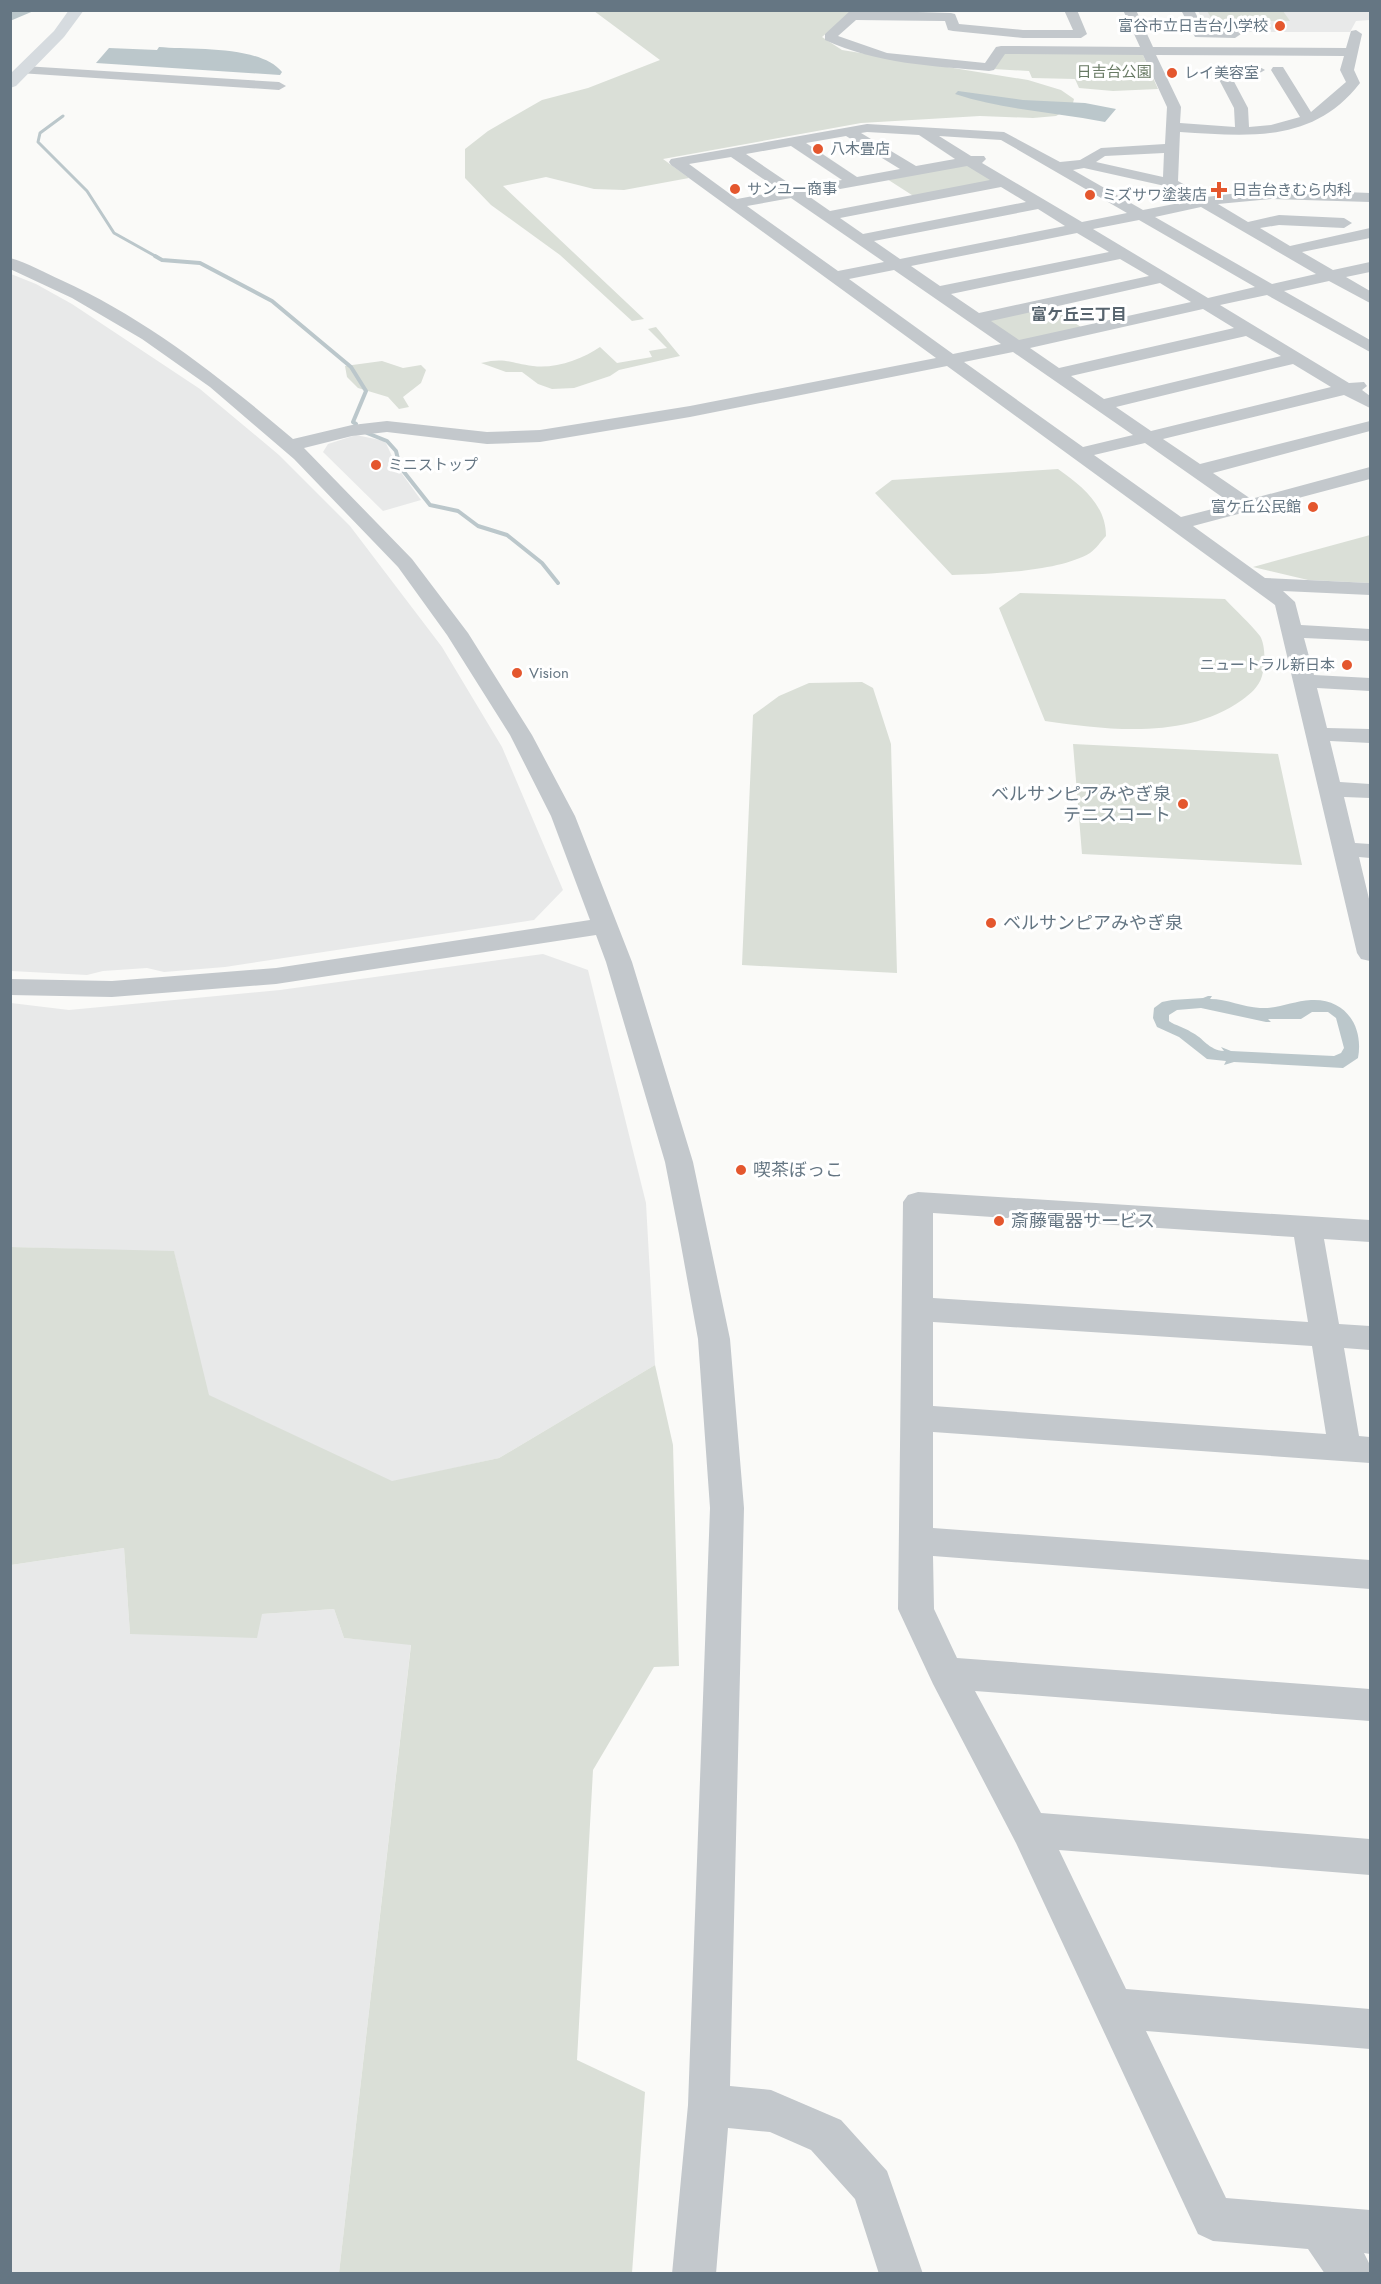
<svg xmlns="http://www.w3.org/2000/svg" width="1381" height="2284" font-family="Jost,'Noto Sans JP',sans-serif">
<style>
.built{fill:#e8e9e9}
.green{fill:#dadfd7}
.water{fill:#bbc7cb;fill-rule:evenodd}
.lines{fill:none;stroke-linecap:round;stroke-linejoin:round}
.stream-far1{stroke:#bbc7cb;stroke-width:3}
.stream{stroke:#bbc7cb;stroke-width:4}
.river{fill:#bbc7cb;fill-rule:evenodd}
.minor{fill:#c3c8cc;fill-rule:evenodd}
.major{fill:#d6dbdf;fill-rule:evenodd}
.poi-dot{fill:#e4572e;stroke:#fff;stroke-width:2}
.labels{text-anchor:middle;stroke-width:6;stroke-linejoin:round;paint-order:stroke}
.far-poi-label{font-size:15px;fill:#657683;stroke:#fff;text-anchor:start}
.far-park-label{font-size:15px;fill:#687a64;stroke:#fff}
.far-neighbourhood-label{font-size:16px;font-weight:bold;fill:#57646e;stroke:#fff}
.poi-label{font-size:18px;fill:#657683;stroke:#fff;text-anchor:start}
</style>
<rect width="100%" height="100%" fill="#fafaf8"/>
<path class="built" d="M1198 11H1370V20L1356 21 1350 32H1210Z
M11 274 36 284 72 304 200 389 279 455 350 526 442 647 502 747 563 890 534 920 225 967 164 972 147 968 103 971 87 975 11 971Z
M356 435 385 441 397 467 421 500 383 511 323 452 328 444Z
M543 954 588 970 646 1203 655 1365 499 1458 392 1482 208 1395 174 1252 11 1247V1003L69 1010 280 990Z
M124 1548 130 1634 262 1614 334 1609 344 1638 411 1644 339 2273 11 2274V1565Z"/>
<path class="green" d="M594 11H852L822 37 842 50 1028 80 1061 90 1074 99 1072 107 1056 116 1033 118 980 116 861 123 663 159 689 178 624 190 594 189 546 177 503 186 644 319 632 321 560 255 491 205 465 178V149L488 131 542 100 588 88 660 60Z
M1207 11H1283L1290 21H1213Z
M1003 53H1136L1143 55 1158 89 1113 91 1079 88 1075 79 1032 78 1029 71 993 69Z
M965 164 996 180 915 197 887 179Z
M1049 306 1084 329 1019 341 986 321Z
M656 327 680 356 619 370 610 376 574 388 552 389 538 384 522 372H506L481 363C505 357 510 363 533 366 555 369 583 359 600 347L617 363 652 357 649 351 667 348 648 329Z
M382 361 403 368 421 365 426 370 421 383 403 397 409 407 399 409 388 397 358 388 347 377 345 366Z
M1058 469C1082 486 1106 505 1106 536 1101 541 1096 549 1090 553 1058 572 989 574 952 575L875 493 892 480Z
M1370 535V583L1308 580 1253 567Z
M1020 593 1225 599C1236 611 1250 623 1260 636 1266 646 1265 666 1262 676 1259 687 1250 694 1242 700 1186 740 1108 730 1045 721L999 608Z
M862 682 873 688 891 744 897 973 742 965 753 715 779 696 809 683Z
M1073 744 1278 754 1302 865 1082 854Z
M11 1247 174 1251 209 1395 392 1481 499 1458 655 1365 673 1445 679 1666 654 1667 593 1770 577 2060 645 2092 632 2273H339L411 1645 344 1638 334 1609 262 1614 257 1638 130 1634 124 1548 11 1565Z"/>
<path class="water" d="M159 47C192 50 260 45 282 72L280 75 96 63 109 48 157 50Z
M958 91 1023 100 1085 103 1116 109 1105 122C1054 112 1004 110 955 94Z
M1208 996H1212L1210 999C1227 999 1243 1007 1260 1008 1278 1009 1293 1001 1311 1000 1345 998 1364 1026 1358 1058L1343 1068 1234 1062 1224 1065 1226 1061 1207 1059 1179 1037 1157 1027 1153 1018 1154 1008 1162 1002 1172 1000 1203 998ZM1201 1008 1266 1022H1271L1268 1019H1301L1312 1012H1328L1336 1018 1344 1048 1341 1053 1334 1056 1231 1051 1221 1047 1224 1051C1208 1050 1204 1038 1191 1032 1184 1027 1176 1026 1169 1021V1015L1177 1010Z"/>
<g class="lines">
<path class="stream-far1" d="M63 116 40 133 38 142 87 191 114 233 157 257"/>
<path class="stream" d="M155 256 162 260 200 263 272 301 351 367 366 391 353 422 356 424
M367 433 387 441 396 451 400 467 430 505 458 511 478 526 507 535 542 563 558 583"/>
<path class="river" d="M10 10H36L10 21Z"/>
<path class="minor" d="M851 10 951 13 955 14 959 24 1023 30H1073L1064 10H1077L1087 34 1081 38H1023L953 31 948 30 945 21 856 20 838 36 887 53 985 63 996 47 1001 46 1140 47 1123 10H1136L1153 47 1346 48 1351 31 1356 30 1362 34 1354 70 1360 83C1313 144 1248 136 1180 132L1178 181 1206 197 1271 189 1370 193V202L1271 199 1218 204 1248 222 1279 215 1344 218 1352 223 1344 228 1279 225 1260 228 1290 246 1370 228V238L1302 252 1333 270 1370 262V272L1346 277 1370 291V303L1329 281 1284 291 1370 340V352L1267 295 1220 305 1349 383 1364 382 1367 386 1362 390 1370 396V408L1344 395 1163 439 1200 464 1370 421V431L1213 473 1251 499 1370 467V479L1193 526 1265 578 1370 583V595L1283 591 1295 602 1301 625 1370 629V641L1304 638 1314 675 1370 678V691L1317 688 1327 728 1370 729V743L1330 741 1340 782 1370 784V798L1344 797 1355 843 1370 844V858L1359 857 1370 903V961L1361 959 1357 953 1275 605 947 366 690 417 540 442 487 444 387 432 352 436 304 448 412 559 468 633 532 735 575 816 632 962 693 1162 730 1339 744 1508 730 2086 771 2090 841 2120 887 2171 923 2274H879L855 2199 811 2150 770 2132 728 2128 716 2274H672L688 2105 710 1508 698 1339 679 1234 665 1162 606 962 596 935 276 984 112 997 10 995V979L112 981 276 968 590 920 551 816 510 735 447 635 398 567 294 459 210 387 142 339 72 298 10 269V258C28 263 45 273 61 280 147 319 221 378 293 439L352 425 387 421 487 432 540 430 690 406 936 358 671 165 669 162 671 159 867 124 1004 132 1060 162 1080 160 1101 148 1165 144 1167 107 1143 55 1005 54 994 70 989 71C933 66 877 64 825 40V34ZM1156 55 1344 56 1340 70 1346 82 1311 112 1283 67H1273L1271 70 1300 117 1271 125 1249 127 1248 108 1230 74H1258L1265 70C1256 63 1223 63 1214 70L1234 108 1235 127 1180 123 1181 107ZM867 132 919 135 955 159 916 166 861 133ZM846 136 900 169 857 177 806 143ZM939 136 1001 140 1127 213 1082 222 982 163 986 159 984 156H971ZM791 146 842 180 796 188 746 154ZM1164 153 1163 177 1096 162 1105 156ZM731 157 781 191 737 199 689 164ZM967 166 990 180 830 211 807 195ZM1084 168 1165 186 1190 201 1143 210 1073 170ZM1001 187 1026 202 863 234 840 218ZM791 198 884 262 838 271 747 206ZM1201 207 1316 274 1272 284 1155 217ZM1038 209 1065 226 900 259 874 241ZM1139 220 1255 287 1208 298 1093 229ZM1077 233 1109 252 940 286 911 266ZM1120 259 1149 276 979 313 951 294ZM894 270 1001 344 953 354 849 279ZM1160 283 1191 302 1019 340 991 321ZM1203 309 1234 328 1059 368 1030 348ZM1246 336 1281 356 1104 399 1071 376ZM1013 352 1133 435 1083 447 964 362ZM1293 364 1331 387 1151 431 1116 407ZM1145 443 1232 504 1181 517 1094 455Z
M1181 10H1194L1204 30H1235L1241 34 1235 38 1195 37Z
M24 66 279 82 286 86 279 90 19 73 17 70Z
M918 1192 1370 1220V1242L1324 1239 1339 1324 1370 1326V1350L1344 1348 1359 1436 1370 1437V1463L933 1432V1528L1370 1560V1589L933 1556 934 1609 957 1658 1370 1689V1721L975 1691 1041 1813 1370 1839V1875L1059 1850 1126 1989 1370 2009V2049L1146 2031 1226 2198 1370 2210V2254L1364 2253 1370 2265V2274H1325L1308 2249 1213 2241 1198 2234 1016 1843 933 1684 898 1609 903 1202 908 1195ZM933 1213 1294 1237 1308 1322 933 1298ZM933 1322 1312 1346 1326 1434 933 1406Z"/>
<path class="major" d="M69 10H84L64 37 16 86 10 88V74L54 31Z"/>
</g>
<g class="poi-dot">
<circle cx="1280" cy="26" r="6"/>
<circle cx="1172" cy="73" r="6"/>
<circle cx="818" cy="149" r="6"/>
<circle cx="735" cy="189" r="6"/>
<path d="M1216 181h6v6h6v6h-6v6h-6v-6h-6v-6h6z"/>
<circle cx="1090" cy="195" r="6"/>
<circle cx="376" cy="465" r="6"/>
<circle cx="1313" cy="507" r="6"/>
<circle cx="1347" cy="665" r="6"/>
<circle cx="517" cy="673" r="6"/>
<circle cx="1183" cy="804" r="6"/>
<circle cx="991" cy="923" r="6"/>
<circle cx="741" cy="1170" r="6"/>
<circle cx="999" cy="1221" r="6"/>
</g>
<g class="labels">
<g class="far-poi-label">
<text x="1268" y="31" text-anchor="end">富谷市立日吉台小学校</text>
<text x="1184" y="78">レイ美容室</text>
<text x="830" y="154">八木畳店</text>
<text x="747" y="194">サンユー商事</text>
<text x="1232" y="195">日吉台きむら内科</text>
<text x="1102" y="200">ミズサワ塗装店</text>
<text x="388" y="470">ミニストップ</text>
<text x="1301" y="512" text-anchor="end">富ケ丘公民館</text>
<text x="1335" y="670" text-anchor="end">ニュートラル新日本</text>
<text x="529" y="678">Vision</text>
</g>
<g class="far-park-label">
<text x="1114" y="77">日吉台公園</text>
</g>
<g class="far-neighbourhood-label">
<text x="1079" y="320">富ケ丘三丁目</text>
</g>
<g class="poi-label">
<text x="1171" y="800" text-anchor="end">ベルサンピアみやぎ泉<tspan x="1171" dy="21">テニスコート</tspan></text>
<text x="1003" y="929">ベルサンピアみやぎ泉</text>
<text x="753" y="1176">喫茶ぼっこ</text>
<text x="1011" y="1227">斎藤電器サービス</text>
</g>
</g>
<rect width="1381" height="2284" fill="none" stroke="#657683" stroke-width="24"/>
</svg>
